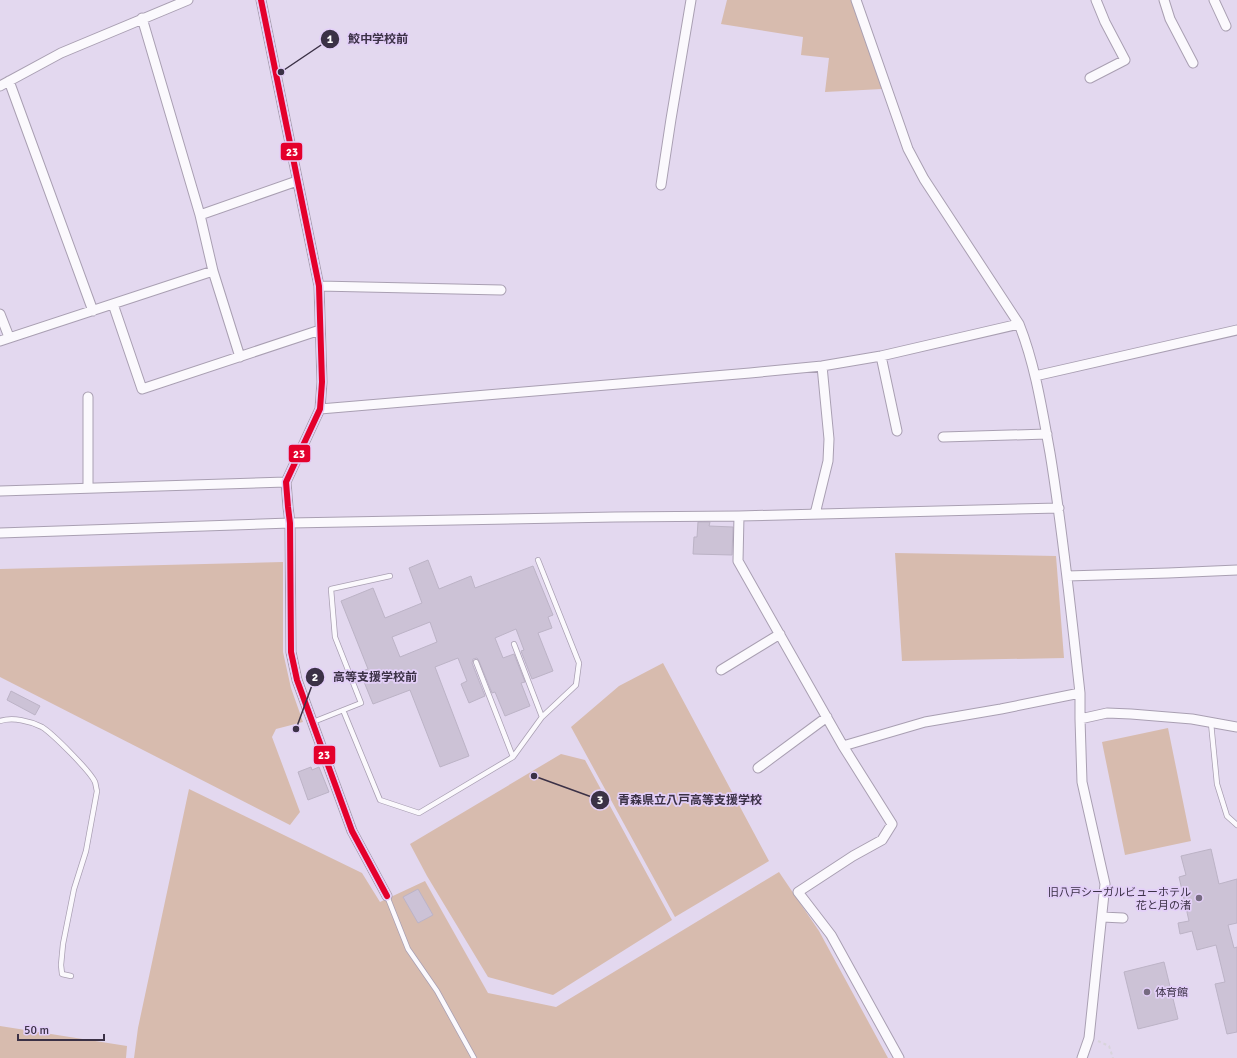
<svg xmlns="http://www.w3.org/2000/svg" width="1237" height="1058" font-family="Signika,'Noto Sans JP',sans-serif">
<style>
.green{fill:#d7bbae}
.building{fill:#ccc2d6;stroke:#bcb3c6;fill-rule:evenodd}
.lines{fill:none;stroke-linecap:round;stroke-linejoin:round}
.service-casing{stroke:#a99fb2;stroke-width:6}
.minor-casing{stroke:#a99fb2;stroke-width:11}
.path{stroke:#d8d4db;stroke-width:2;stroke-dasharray:3 3;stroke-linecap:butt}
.service{stroke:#fbf9fd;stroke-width:4.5}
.minor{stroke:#fbf9fd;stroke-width:9}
.bus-1-casing{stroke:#e3cff8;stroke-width:9}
.bus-1{stroke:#e4002b;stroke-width:6}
.poi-dot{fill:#766b81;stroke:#e3cff8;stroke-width:1.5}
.labels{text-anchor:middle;stroke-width:3.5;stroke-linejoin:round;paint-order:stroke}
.poi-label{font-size:11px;fill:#3b3146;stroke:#e3cff8;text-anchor:end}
.leader{fill:none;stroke:#3b3146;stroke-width:1.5}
.callout-dot{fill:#3b3146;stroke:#e3cff8;stroke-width:1.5}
.mark-label{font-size:12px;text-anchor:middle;font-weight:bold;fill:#fff}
.callout-label{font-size:12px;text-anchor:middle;font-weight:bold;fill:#3b3146;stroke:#e3cff8;stroke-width:3.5;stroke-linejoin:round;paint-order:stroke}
.line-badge{stroke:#e3cff8;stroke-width:1.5}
.badge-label{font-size:11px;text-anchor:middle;font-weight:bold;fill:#fff}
</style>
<rect width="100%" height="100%" fill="#e3d8ef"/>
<path class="green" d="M727 0H852L882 89 825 92 829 58 801 55 803 37 721 24Z
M895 553 1056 556 1064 658 902 661Z
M283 562V652L291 688 303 722 276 729 272 737 300 812 290 825 0 677V569Z
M663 663 769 861 675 917 571 727 619 686Z
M1168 728 1191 841 1125 855 1102 742Z
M561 754 585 760 672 920 553 995 488 977 427 876 410 844Z
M189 789 362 873 380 902 425 881 488 993 556 1007 779 872 819 931 888 1058H134L138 1028Z
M0 1026 127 1046 126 1058H0Z"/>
<path class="building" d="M698 522H710L709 526 733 527 732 555 693 554 694 537H697Z
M428 560 439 589 471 576 475 588 533 566 553 615 548 617 552 628 538 633 553 671 532 679 521 651 524 650 516 629 495 638 503 658 514 654 525 682 521 683 530 706 505 716 495 692 492 693 479 661 477 658 473 659 472 663 485 696 469 703 461 684 467 681 458 658 435 667 469 756 440 767 410 690 373 704 360 672 368 669 341 601 373 588 385 618 422 603 409 568ZM430 622 437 642 400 657 392 637Z
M11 691 40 706 35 715 7 700Z
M311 767 312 770 319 767 329 792 308 800 298 772Z
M1211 849 1219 884 1237 879V923L1228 925 1234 948 1237 947V1032L1227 1034 1215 984 1225 982 1216 945 1197 950 1192 931 1180 934 1178 923 1189 921 1179 877 1186 875 1181 856Z
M418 889 433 915 418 923 403 897Z
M1164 962 1178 1019 1138 1029 1124 972Z"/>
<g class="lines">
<g class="service-casing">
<path id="service" d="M514 644 542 717
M476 662 513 757
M343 710 380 800 419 813 513 757 542 717 576 685 579 663 538 560
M0 721C13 717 30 721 42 727 53 734 90 771 95 782 96 785 96 788 97 791L86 851 74 889 63 944 61 965 62 974 71 976
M313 722 361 703 335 637 331 589 390 576
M1211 723 1217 784 1227 816 1237 825
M387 896 408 949 437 991 474 1058"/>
</g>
<g class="minor-casing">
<path id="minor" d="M261 0 319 286 322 382 320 409 286 482 288 507 290 523 291 652 297 680 352 831 387 896
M856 0 908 149 924 179 1019 324C1035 364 1042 409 1050 453 1063 532 1071 612 1080 693V719
M1164 0 1170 19 1193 63
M1214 0 1226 26
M142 18 200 215 213 271 240 357
M1090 78 1125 60 1105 22 1096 0
M9 81 93 311
M0 86 61 53 188 0
M661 185 671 119 691 0
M200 215 297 181
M319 286 501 290
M113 304 142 389 320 330
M0 314 9 337
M0 341 213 271
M881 356 897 431
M1035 376 1237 330
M320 409 750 373 822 366 881 356 1019 324
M943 437 1047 434
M88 488V397
M0 491 286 482
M815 514 828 461 829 439 822 366
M739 516 738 561 843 746 892 824 882 840 853 856 798 892 831 935 899 1058
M0 533 290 523 615 517 739 516 1059 508
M1067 576 1168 573 1237 570
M721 670 780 634
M843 746 925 722 1001 709 1080 693
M758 768 827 717
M1102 917 1123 918
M1082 1058 1089 1038 1105 884 1082 782 1080 719 1107 713 1131 714 1192 719 1237 727"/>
</g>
<path class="path" d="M1098 1041 1109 1046 1113 1058"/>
<use href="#service" class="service"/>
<use href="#minor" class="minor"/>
<g class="bus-1-casing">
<path id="bus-1" d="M261 0 319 286 322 382 320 409 286 482 288 507 290 523 291 652 297 680 352 831 387 896"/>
</g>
<use href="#bus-1" class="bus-1"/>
</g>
<g class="poi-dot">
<circle cx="1199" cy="898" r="4"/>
<circle cx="1147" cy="992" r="4"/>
</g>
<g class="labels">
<g class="poi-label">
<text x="1191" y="896">旧八戸シーガルビューホテル<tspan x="1191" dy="13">花と月の渚</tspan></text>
<text x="1155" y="996" text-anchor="start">体育館</text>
</g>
</g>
<path class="leader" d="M281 72L330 39M296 729L315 677M534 776L600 800"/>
<g class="callout-dot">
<circle cx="281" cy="72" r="4"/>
<circle cx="296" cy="729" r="4"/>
<circle cx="534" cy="776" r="4"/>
<circle cx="330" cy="39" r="10"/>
<circle cx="315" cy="677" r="10"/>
<circle cx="600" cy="800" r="10"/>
</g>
<g class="mark-label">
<text x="330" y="43">1</text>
<text x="315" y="681">2</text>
<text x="600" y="804">3</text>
</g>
<g class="callout-label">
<text x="378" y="43">鮫中学校前</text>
<text x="375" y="681">高等支援学校前</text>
<text x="690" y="804">青森県立八戸高等支援学校</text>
</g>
<g class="line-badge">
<rect x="280" y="142" width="23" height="19" rx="4" fill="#e4002b"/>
<rect x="288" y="444" width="23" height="19" rx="4" fill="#e4002b"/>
<rect x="313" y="745" width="23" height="20" rx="4" fill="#e4002b"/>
</g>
<g class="badge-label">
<text x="292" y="156">23</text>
<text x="299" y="458">23</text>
<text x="324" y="759">23</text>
</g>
<path d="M18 1034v6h86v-6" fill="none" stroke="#3b3146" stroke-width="2"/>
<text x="24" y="1034" font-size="12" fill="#3b3146" stroke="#e3cff8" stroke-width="3" paint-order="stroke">50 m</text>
</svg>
